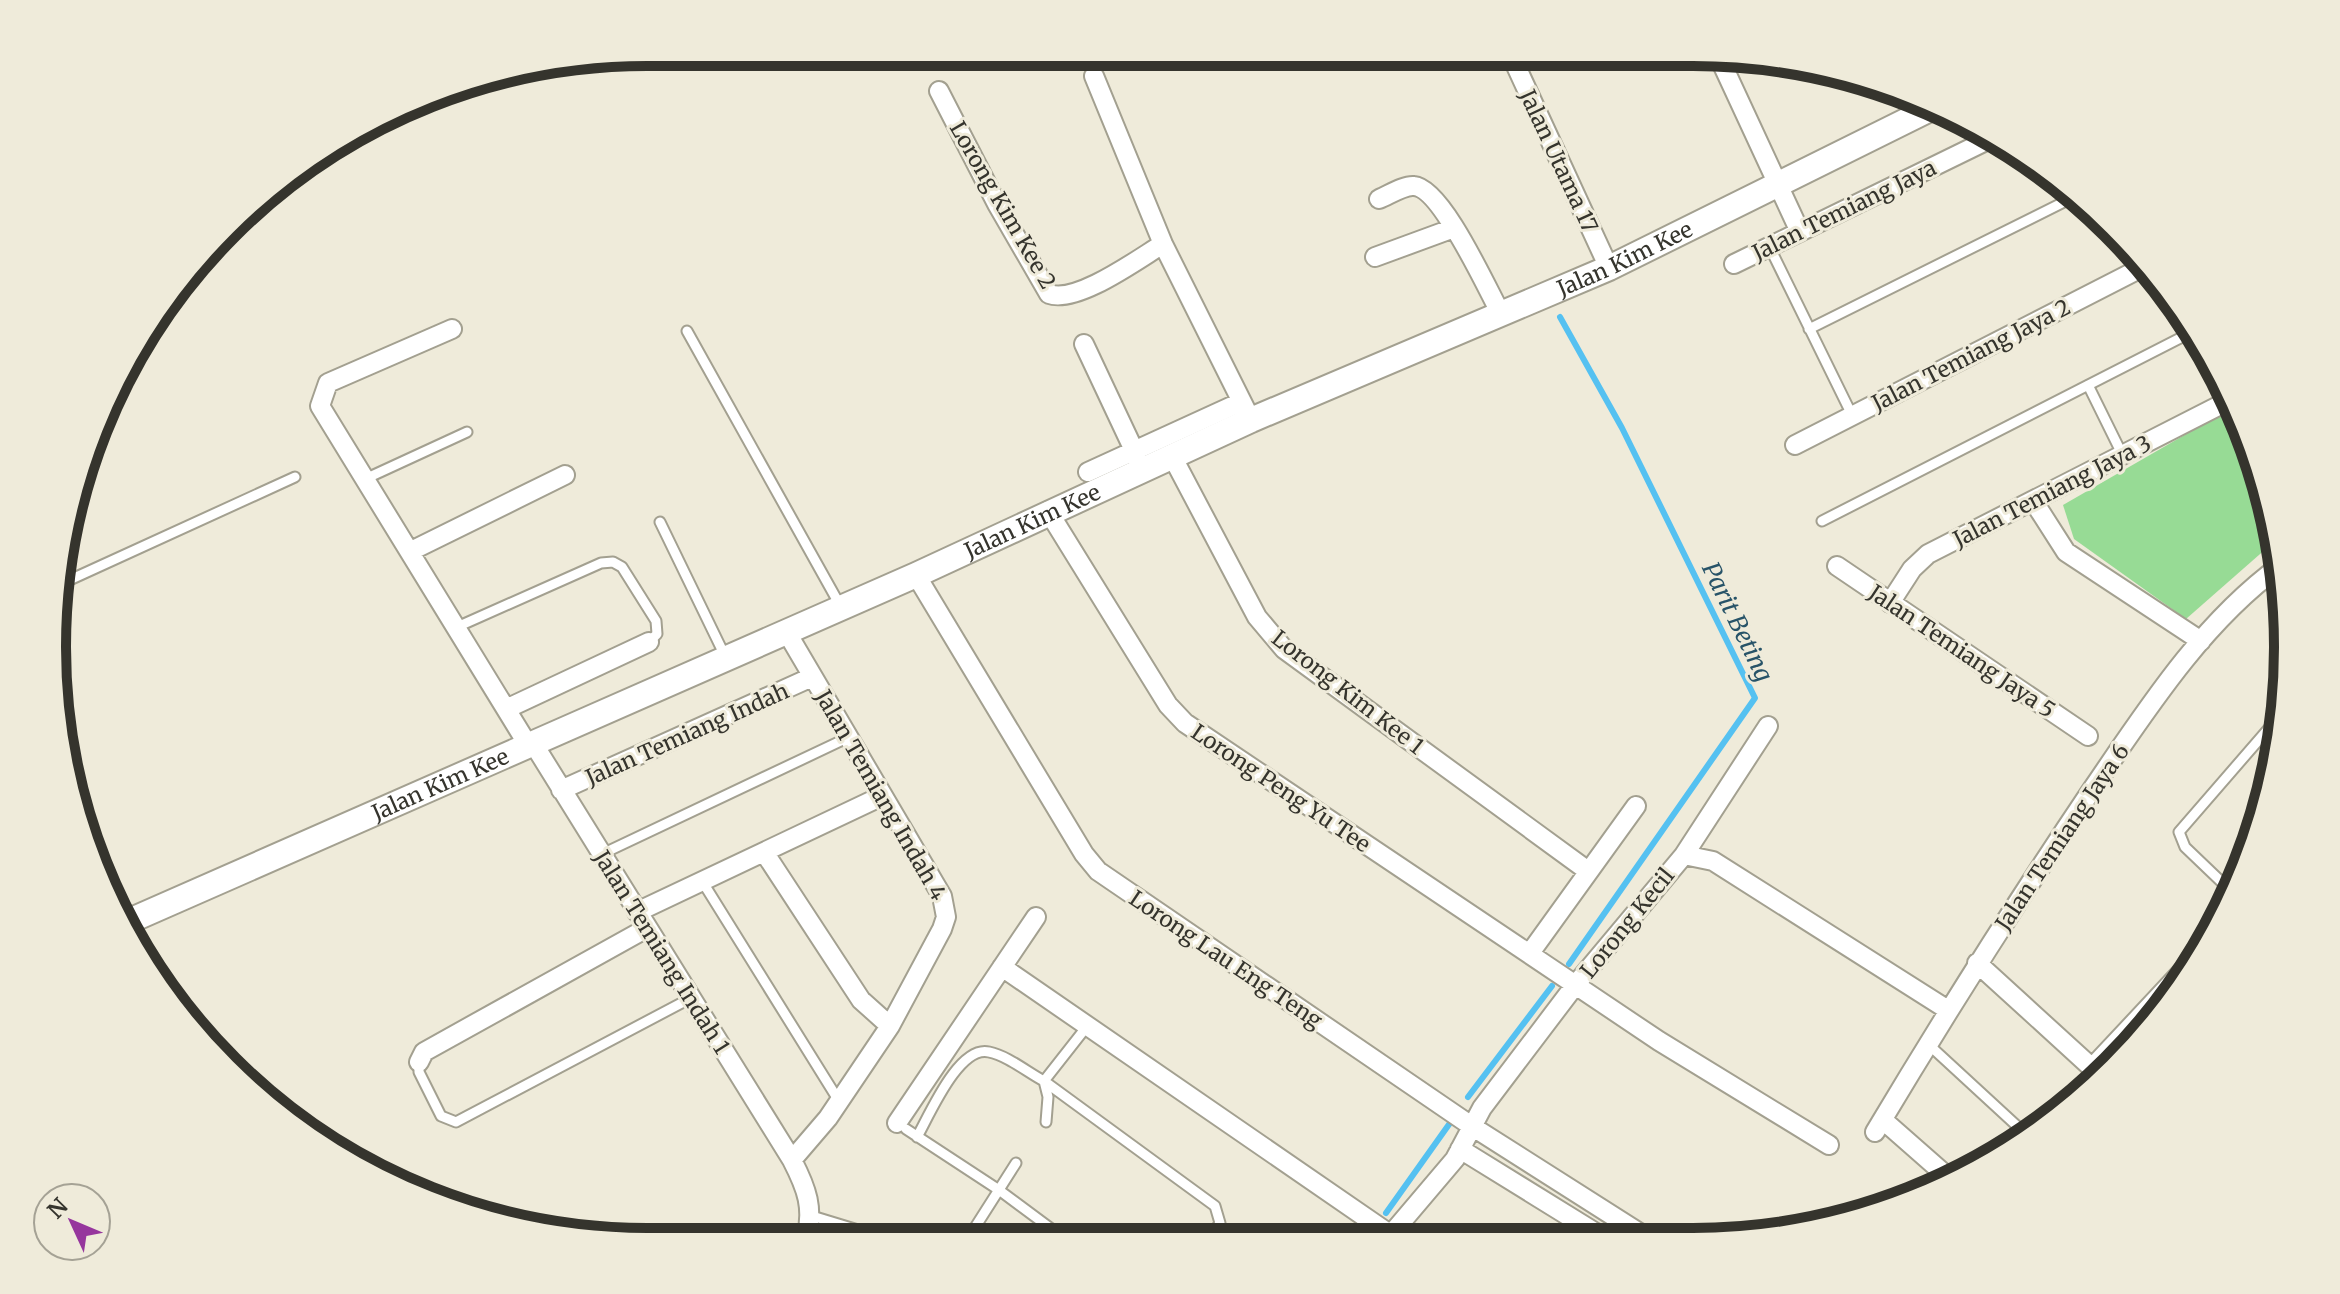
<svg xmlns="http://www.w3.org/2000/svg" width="2340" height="1294" font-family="Merriweather,serif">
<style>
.green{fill:#97db95}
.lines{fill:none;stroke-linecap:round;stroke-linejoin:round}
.stream{stroke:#55c1f1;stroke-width:6}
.lane-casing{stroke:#a3a090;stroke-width:13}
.street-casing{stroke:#a3a090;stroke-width:22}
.secondary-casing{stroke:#a3a090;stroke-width:28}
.lane{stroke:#fff;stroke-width:9}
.street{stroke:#fff;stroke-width:18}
.secondary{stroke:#fff;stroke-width:24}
.labels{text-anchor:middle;stroke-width:6;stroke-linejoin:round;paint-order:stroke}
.street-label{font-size:22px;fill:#35342d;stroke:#efebda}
.water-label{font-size:24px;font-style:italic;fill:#275368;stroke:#efebda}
.rim{fill:none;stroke:#35342d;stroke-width:10}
</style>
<rect width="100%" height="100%" fill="#efebda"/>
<path class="green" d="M2235 406 2268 493 2276 540 2186 619 2074 539 2063 505Z"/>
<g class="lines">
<path class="stream" d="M1560 317 1622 428 1755 698 1569 964
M1468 1097 1552 986
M1386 1213 1450 1123"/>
<g class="lane-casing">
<path id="lane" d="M1769 246 1852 415
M1809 329 2078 195
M687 331 841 607
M2088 385 2123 456
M365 479 467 432
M1822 521 2194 331
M660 522 725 656
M63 583 295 477
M457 627 601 563 613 562 622 567 656 621 657 634 649 642
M602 854 847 738
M702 881 839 1101
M2232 892 2185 847 2179 832 2283 712
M1088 1025 1044 1081 1215 1206 1220 1223 1209 1239
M1928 1044 2029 1137
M419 1062V1072L441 1116 456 1122 691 998
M906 1129 999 1190 1065 1239
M917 1137C930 1114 959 1045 989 1052 1008 1056 1027 1072 1044 1081L1048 1097 1046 1122
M812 1216 891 1240
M967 1240 1016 1163"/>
</g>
<g class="street-casing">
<path id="street" d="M1510 53 1609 268
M1717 53 1800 232
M1094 76 1163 244 1251 420
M939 91 997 204 1049 294C1077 304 1138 259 1163 244
M1379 199C1389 195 1404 185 1414 186 1442 188 1487 289 1501 314
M1375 257 1454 228
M1734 264 1996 136
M452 329 328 383 320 406 528 745
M1084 344 1139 461
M1795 445 2147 265
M1172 456 1257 617 1284 649 1588 871
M1088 472 1241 402
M2034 502 2066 552 2201 641
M1048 511 1168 705 1185 723 1659 1041 1829 1145
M411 551 565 475
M1837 566 2088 736
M916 575 1084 854 1098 871 1473 1127 1646 1237
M1890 603 1912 569 1928 554 2232 399
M786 631 942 896 946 917 942 929 890 1026 828 1118 792 1160
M506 709 649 642
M533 743 792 1160C807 1189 814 1208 806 1240
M561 790 812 677
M764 852 861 1000 890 1026
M1684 855 1768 726
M637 912 882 796
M1530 953 1636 806
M1977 963 2102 1077
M1002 967 1391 1235
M419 1062 424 1052 647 928
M2092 1068 2208 944
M1883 1120 1949 1178
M897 1123 1036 917
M1875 1132C1945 1015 2017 901 2093 788 2147 709 2202 623 2280 566
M1460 1149 1604 1238
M1388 1238 1455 1159 1482 1108 1576 984 1684 855 1713 861 1948 1010"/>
</g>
<g class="secondary-casing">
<g id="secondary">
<path id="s1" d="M127 922 916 575 1251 420 1609 268 1932 108"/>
</g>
</g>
<use href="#lane" class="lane"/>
<use href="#street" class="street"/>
<use href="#secondary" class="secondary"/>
</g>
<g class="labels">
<g class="street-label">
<text transform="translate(1559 161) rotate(65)" y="8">Jalan Utama 17</text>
<text transform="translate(1003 205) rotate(60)" y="8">Lorong Kim Kee 2</text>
<text transform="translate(1844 210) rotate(-26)" y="8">Jalan Temiang Jaya</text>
<text dy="8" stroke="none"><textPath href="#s1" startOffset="1638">Jalan Kim Kee</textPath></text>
<text transform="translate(1971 355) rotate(-27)" y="8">Jalan Temiang Jaya 2</text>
<text transform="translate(2052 491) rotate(-27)" y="8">Jalan Temiang Jaya 3</text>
<text dy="8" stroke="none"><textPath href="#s1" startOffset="990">Jalan Kim Kee</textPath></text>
<text transform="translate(1962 651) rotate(34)" y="8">Jalan Temiang Jaya 5</text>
<text transform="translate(1348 692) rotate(38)" y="8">Lorong Kim Kee 1</text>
<text transform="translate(687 734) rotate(-24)" y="8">Jalan Temiang Indah</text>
<text dy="8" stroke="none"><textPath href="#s1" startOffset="342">Jalan Kim Kee</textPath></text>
<text transform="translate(1281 788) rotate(34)" y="8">Lorong Peng Yu Tee</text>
<text transform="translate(881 795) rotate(60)" y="8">Jalan Temiang Indah 4</text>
<text transform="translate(2062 837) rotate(-56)" y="8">Jalan Temiang Jaya 6</text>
<text transform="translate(1627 923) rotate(-51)" y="8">Lorong Kecil</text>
<text transform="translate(662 952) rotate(58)" y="8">Jalan Temiang Indah 1</text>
<text transform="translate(1226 959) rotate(34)" y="8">Lorong Lau Eng Teng</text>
</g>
<g class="water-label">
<text transform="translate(1737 622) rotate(64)" y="8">Parit Beting</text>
</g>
</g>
<path d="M0 0H2340V1294H0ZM647 66H1693A581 581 0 0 1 2274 647V647A581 581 0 0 1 1693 1228H647A581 581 0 0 1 66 647V647A581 581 0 0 1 647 66Z" fill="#efebda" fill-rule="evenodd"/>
<path class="rim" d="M647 66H1693A581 581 0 0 1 2274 647V647A581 581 0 0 1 1693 1228H647A581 581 0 0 1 66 647V647A581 581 0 0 1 647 66Z"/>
<g transform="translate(72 1222) rotate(314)"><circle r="38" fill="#efebda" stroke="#a5a295" stroke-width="2"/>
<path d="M0-6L14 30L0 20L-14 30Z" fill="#96369d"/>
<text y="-12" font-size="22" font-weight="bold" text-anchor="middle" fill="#35342d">N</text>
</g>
</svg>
